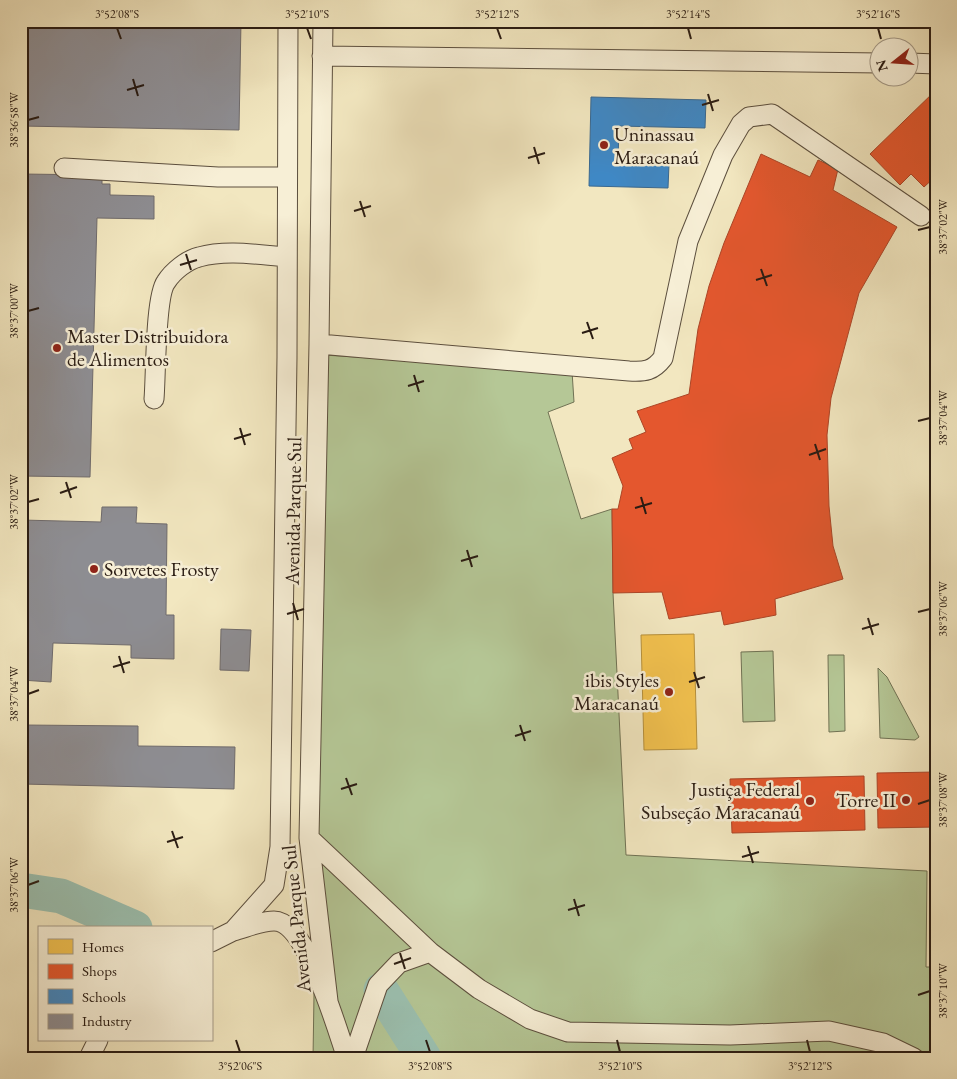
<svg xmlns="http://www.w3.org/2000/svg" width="957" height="1079" font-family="'EB Garamond',serif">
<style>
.green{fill:#b5c796;stroke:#707254}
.homes{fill:#f2c14e;stroke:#b6903c}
.shops{fill:#e4572e;stroke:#ac4526}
.schools{fill:#3f88c5;stroke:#396890}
.industry{fill:#8d8d92;stroke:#6f6b6c}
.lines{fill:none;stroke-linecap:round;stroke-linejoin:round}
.river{stroke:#9bc0b0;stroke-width:35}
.minor-casing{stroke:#5c4f3e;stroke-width:21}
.minor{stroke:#f7efd6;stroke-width:19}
.ticks{fill:none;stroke:#2a1c13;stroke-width:2}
.poi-dot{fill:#8f2418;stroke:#f7efd6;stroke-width:2}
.labels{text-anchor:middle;stroke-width:5;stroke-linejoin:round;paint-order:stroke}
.poi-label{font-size:20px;fill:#2a1c13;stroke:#f7efd6;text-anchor:start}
.street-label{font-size:20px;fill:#2a1c13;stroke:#f7efd6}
.neatline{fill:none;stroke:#2a1c13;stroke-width:2}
.ticks-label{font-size:12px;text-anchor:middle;fill:#2a1c13}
</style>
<rect width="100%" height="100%" fill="#f2e7c0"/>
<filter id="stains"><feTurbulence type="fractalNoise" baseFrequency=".004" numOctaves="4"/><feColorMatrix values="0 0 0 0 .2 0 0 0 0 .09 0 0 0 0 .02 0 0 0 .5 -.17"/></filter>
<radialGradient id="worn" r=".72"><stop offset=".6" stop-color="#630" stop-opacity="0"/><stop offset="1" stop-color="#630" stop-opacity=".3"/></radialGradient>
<path class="green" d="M324 355 572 371 574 402 548 412 581 519 612 509 613 593 626 855 927 871 926 967H936V1058H313Z
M773 651 775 721 743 722 741 652Z
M828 655H844L845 731 829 732Z
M878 668 887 677 919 737 915 740 880 738Z"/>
<path class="homes" d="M694 634 697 749 644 750 641 635Z"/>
<path class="shops" d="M936 90V176L924 187 911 174 900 185 870 154Z
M761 154 810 177 818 160 838 169 833 190 897 227 859 293 831 398 827 435 829 506 833 546 843 579 775 599 776 615 724 625 721 611 669 619 662 592 613 593 612 509H618L623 486 612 458 633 449 629 439 646 432 637 411 689 394 698 329 709 286 724 243Z
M936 772V827L878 828 877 773Z
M864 776 865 830 732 833 730 779Z"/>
<path class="schools" d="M591 97 706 100 705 128 619 126 618 162 669 164 668 188 589 186Z"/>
<path class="industry" d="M21 21H241L239 130 21 126Z
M21 174 102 175V184H110V195L154 196V219L97 218 90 477 21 476Z
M102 507H137L136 523 167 524 166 615H174V659L131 658V645L53 643 51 682 21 680V520L101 522Z
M221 629 251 630 249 671 220 670Z
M23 725 138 726V746L235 747 234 789 22 784Z"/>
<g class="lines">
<path class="river" d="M21 890 61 896 135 928
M381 990 424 1058"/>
<g class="minor-casing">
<path id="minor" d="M323 21 319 344 309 838 328 1001
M322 56 880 63
M910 63 936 64
M64 168 218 177H287
M319 344 629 371C645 372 653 371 663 358L688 241 723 155 741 124 749 117 772 114 921 216
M154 399C156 377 155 297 166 282 173 271 187 260 199 257 227 249 259 255 287 257
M309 838 430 952
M233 931C245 928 261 921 274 921 307 921 337 1030 347 1058
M211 942 233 931 274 885 280 847 287 357 288 21
M89 1058 98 1040
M353 1058 378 985 399 963 430 952 479 989 530 1019 568 1032 730 1035 829 1031 883 1043 914 1058"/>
</g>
<use href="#minor" class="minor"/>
</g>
<path class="ticks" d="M117 28 121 39M307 28 311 39M497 28 501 39M688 28 691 39M878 28 881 39M133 79 138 96M127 90 144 85M708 94 713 111M702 105 719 100M28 120 39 117M534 147 539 164M528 158 545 153M360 201 365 217M354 211 371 206M918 230 930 227M186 254 191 270M180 265 197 260M761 269 767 286M756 280 772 275M28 311 39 308M587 322 593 339M582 333 598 328M414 375 419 392M408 386 424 381M918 421 930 418M240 428 245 445M234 439 251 434M815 444 820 460M809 455 826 449M66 482 71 498M60 493 77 487M641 497 646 514M28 502 39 499M635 508 652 503M467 550 472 567M461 561 478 556M293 603 298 620M918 612 930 609M287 614 304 609M868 618 873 635M862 629 879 624M119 656 124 673M113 667 130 662M694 672 699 688M689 682 705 677M28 694 39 690M520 725 525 741M515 736 531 731M346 778 352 795M341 789 357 784M918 804 930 800M172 831 178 848M167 842 183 837M748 846 753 863M742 857 759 852M28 885 39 881M574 899 579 916M568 910 585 905M400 953 405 969M394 964 411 958M918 995 930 991M236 1040 240 1052M426 1040 430 1052M617 1040 620 1052M807 1040 810 1052"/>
<g class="poi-dot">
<circle cx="604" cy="145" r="5"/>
<circle cx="57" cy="348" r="5"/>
<circle cx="94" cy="569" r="5"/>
<circle cx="669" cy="692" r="5"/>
<circle cx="906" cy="800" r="5"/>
<circle cx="810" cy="801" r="5"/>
</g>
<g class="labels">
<g class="poi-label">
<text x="614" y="141">Uninassau<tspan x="614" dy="23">Maracanaú</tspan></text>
<text x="67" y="343">Master Distribuidora<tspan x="67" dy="23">de Alimentos</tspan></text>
<text x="104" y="576">Sorvetes Frosty</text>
<text x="659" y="687" text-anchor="end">ibis Styles<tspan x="659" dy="23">Maracanaú</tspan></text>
<text x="800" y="796" text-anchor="end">Justiça Federal<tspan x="800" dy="23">Subseção Maracanaú</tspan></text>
<text x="896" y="807" text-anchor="end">Torre II</text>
</g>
<g class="street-label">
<text transform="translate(293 511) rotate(-89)" y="7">Avenida Parque Sul</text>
<text transform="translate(296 919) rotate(-96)" y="7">Avenida Parque Sul</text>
</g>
</g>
<rect width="957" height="1079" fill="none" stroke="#f2e7c0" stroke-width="55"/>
<rect x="38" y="926" width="175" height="115" fill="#f7efd6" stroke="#a59b88"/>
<rect x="48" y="939" width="25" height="15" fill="#f2c14e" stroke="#a59b88"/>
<text x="82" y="952" font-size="15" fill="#2a1c13">Homes</text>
<rect x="48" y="964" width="25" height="15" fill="#e4572e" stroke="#a59b88"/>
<text x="82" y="976" font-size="15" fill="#2a1c13">Shops</text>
<rect x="48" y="989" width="25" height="15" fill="#3f88c5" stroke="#a59b88"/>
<text x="82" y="1002" font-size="15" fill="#2a1c13">Schools</text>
<rect x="48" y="1014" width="25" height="15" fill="#8d8d92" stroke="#a59b88"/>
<text x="82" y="1026" font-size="15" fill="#2a1c13">Industry</text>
<g transform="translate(894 62) rotate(253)"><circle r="24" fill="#f7efd6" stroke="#a59b88"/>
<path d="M0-4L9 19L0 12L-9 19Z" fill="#8f2418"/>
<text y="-8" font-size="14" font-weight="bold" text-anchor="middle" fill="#2a1c13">N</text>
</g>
<rect x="28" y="28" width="902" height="1024" class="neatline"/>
<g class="ticks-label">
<text x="117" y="18">3°52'08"S</text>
<text x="307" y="18">3°52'10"S</text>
<text x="497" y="18">3°52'12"S</text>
<text x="688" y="18">3°52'14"S</text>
<text x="878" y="18">3°52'16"S</text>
<text transform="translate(14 120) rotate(-90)" y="4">38°36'58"W</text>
<text transform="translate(943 227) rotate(-90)" y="4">38°37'02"W</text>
<text transform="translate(14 311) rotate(-90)" y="4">38°37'00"W</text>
<text transform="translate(943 418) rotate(-90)" y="4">38°37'04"W</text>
<text transform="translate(14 502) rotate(-90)" y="4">38°37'02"W</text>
<text transform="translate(943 609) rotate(-90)" y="4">38°37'06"W</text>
<text transform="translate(14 694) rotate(-90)" y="4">38°37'04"W</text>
<text transform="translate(943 800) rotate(-90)" y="4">38°37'08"W</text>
<text transform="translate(14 885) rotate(-90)" y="4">38°37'06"W</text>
<text transform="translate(943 991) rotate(-90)" y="4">38°37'10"W</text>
<text x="240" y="1070">3°52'06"S</text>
<text x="430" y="1070">3°52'08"S</text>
<text x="620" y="1070">3°52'10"S</text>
<text x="810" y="1070">3°52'12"S</text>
</g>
<rect width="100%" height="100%" filter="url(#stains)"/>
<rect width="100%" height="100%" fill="url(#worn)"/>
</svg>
